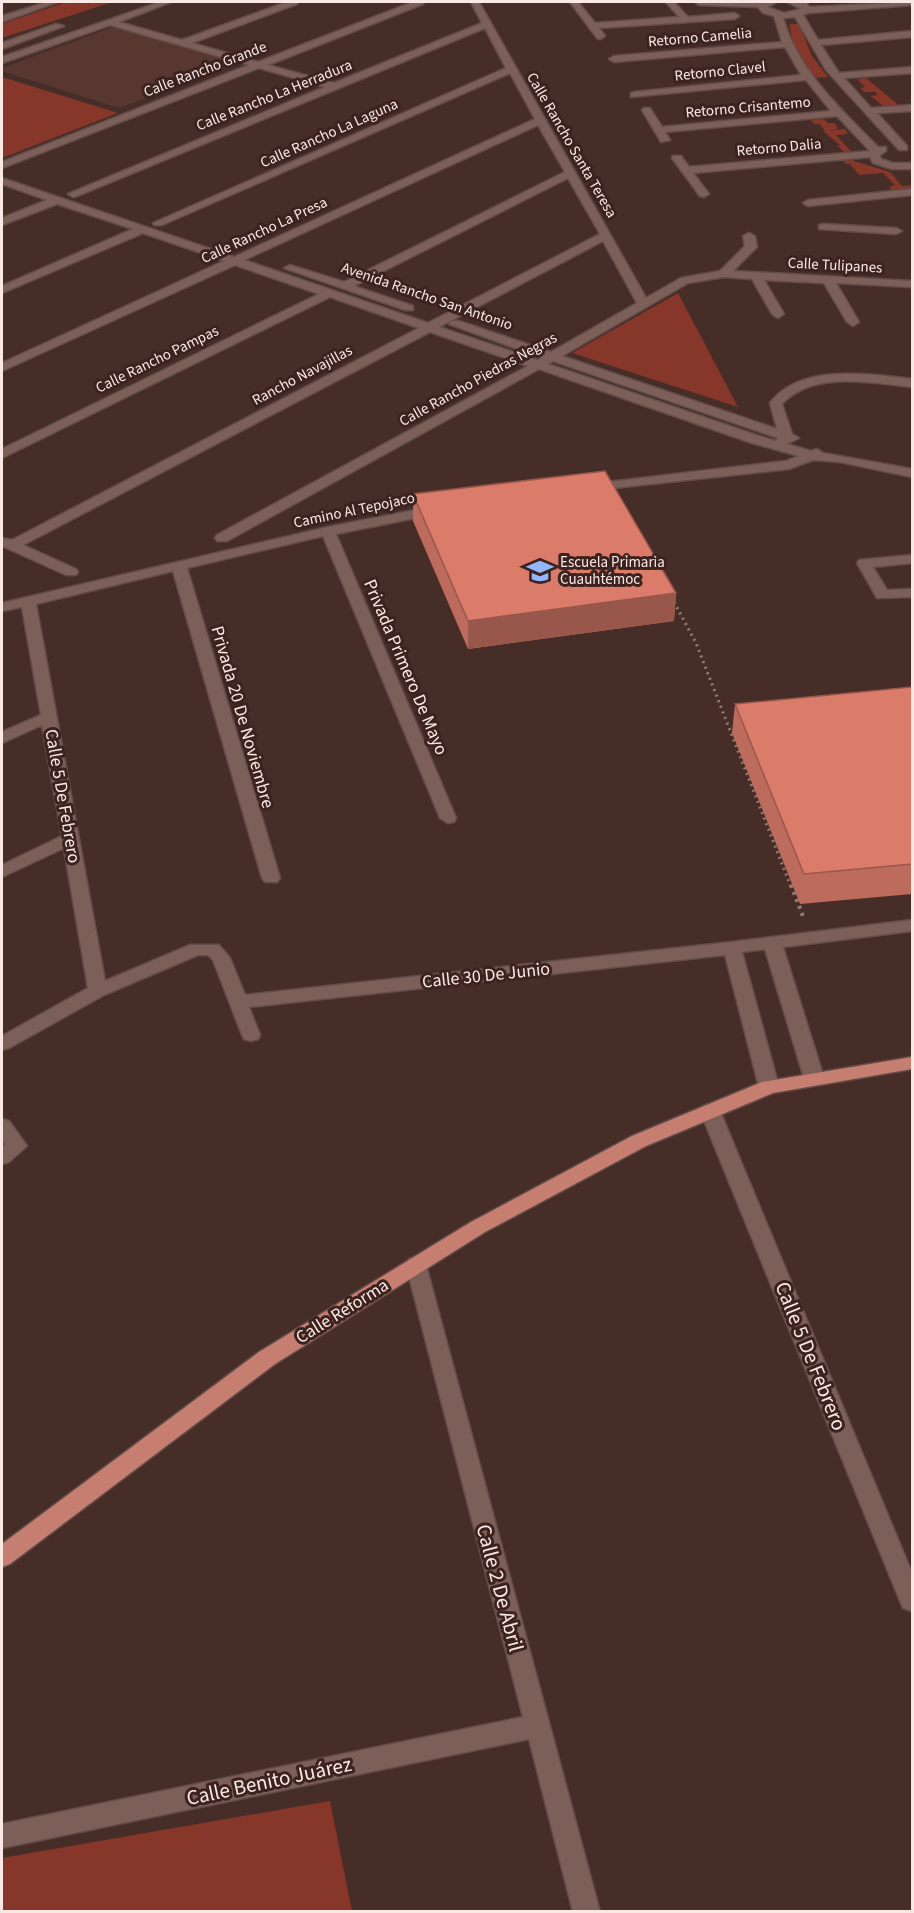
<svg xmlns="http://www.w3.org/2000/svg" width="914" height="1913" font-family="'Source Sans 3',sans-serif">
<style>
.built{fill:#583731}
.green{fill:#87362a}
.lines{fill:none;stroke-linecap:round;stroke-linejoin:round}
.minor-casing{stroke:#624c48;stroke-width:3}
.major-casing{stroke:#624c48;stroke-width:3}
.path-far1{stroke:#937d78;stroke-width:3;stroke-dasharray:2 4;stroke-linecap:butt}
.path{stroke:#937d78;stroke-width:4;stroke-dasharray:3 4.5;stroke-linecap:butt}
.minor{fill:#7d5f59;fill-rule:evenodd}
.major{fill:#c67e71;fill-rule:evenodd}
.wall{fill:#bc6b5c}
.shaded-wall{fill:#99574b}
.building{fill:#db7c6b;stroke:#99574b;stroke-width:1.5}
.labels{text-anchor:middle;stroke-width:6;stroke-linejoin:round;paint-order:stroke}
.far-street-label{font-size:15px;fill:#fae8e4;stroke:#3d231f}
.far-poi-label{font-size:15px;fill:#fae8e4;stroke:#3d231f;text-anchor:start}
.street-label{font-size:18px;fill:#fae8e4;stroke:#3d231f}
.near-street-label{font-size:21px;fill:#fae8e4;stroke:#3d231f}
</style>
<rect width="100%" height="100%" fill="#472d28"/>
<path class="built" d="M113 27 242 62 119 108 2 71V68Z"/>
<path class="green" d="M66 2H112L2 38V24Z
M789 24H799L812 56 828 77 818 78 809 75 793 42Z
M2 77 118 113 2 158Z
M866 78 901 107 886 109 871 96 878 95 875 92H864L860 88 865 87 857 79Z
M824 119 828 123H835L838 129 828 131 845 129 848 134 836 135 851 151 844 152 837 145H840L823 131H825L820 124H814L811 120Z
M853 158 854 161 890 172 902 186 912 185V190L894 192 889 187 895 185 883 173 859 175 850 164H846L841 159Z
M678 293 738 407 572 353Z
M330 1801 352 1911H2V1858Z"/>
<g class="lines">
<g class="minor-casing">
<path id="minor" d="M47 2H58L2 22V16Z
M160 2H171L119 22 182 40 287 2H298L297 4 192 43 258 62 413 2H424L423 4 268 65 334 83 482 23 471 2H479L646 298 681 278 720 271 745 246 743 236 749 233 755 236 757 247 733 271 912 281V287L836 283 859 322 853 326 847 322 824 283 764 280 784 314 778 318 772 314 752 279 724 277 688 283 562 356 777 429 770 403C800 363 868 374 912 379V387C872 383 813 370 782 404L792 434 799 438 787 444 811 451 817 449 823 453 912 469V477L840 462 813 460 789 469 586 491 584 488 586 485 591 484 786 461 799 456 752 443 539 369 227 541H217L215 538 217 535 528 366 430 332 23 545 76 569 78 572 76 575H66L2 546V538L12 540 419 328 330 297 2 458V449L319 294 235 265 2 371V363L224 261 143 233 2 293V286L133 229 57 204 2 225V218L47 200 2 184V178L234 257 535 119 510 73 162 225H154L153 223 506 68 485 28 77 196 73 197 68 194 325 87 259 68 2 168V162L249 65 110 25 2 63V57ZM538 125 565 172 344 282 290 265 284 268 405 310H413V306L354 286 568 178 600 234 428 323 244 260ZM603 241 637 303 551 352 459 321H451L449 324 542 358 537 360 439 327ZM553 361 778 438 776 441 762 437 548 364Z
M570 2H578L595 23 679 17 666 2H674L688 17 735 13 739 16 735 19 599 28 605 36 600 39 597 38Z
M695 2H777L767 7 784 13 801 9 787 2 807 3 809 7 912 2V5L808 13 803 15 818 40 912 31V37L821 45 839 73 912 67V73L844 78 871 108 912 105V111L877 113 907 146V150H899L826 70 795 17 783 18C799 72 840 108 878 147H886V151L880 155 881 159 893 163H912V169H892L873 163 870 157 693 173 709 194 704 197 700 196 672 158 673 156H681L689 167 870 151 837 116 665 132 670 140 661 142 642 110 644 108H650L662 127 831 111 806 80 631 97V93L634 92 801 75 785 47 614 62 609 59 614 56 782 42 774 16 763 13 758 7 699 5Z
M56 24 64 26 2 49V43Z
M912 189V195L808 206 803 203 808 200Z
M823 224 896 228 902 231 896 234 819 229V225Z
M436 506 441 507 443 510 441 513 336 534 456 818 454 822 448 823 440 818 323 536 187 568 280 878 277 882H265L262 878 173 571 36 604 105 981 190 945H219L230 958 245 995 732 942 912 920V931L783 947 824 1078 821 1083 814 1085 807 1083 804 1078 765 949 742 952 779 1087 776 1092 769 1094 762 1092 759 1087 725 955 249 1007 260 1035 258 1039 251 1041 244 1039 242 1035 213 960 208 955H198L104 995 9 1048 2 1050V1036L88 988 64 848 2 877V865L62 836 42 725 2 743V732L41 715 22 607 2 611V603L328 527Z
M912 555V563L873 567 887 590 912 589V597L877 598 857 563 859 560Z
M710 1104 717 1106 720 1111 912 1573V1611L903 1608 900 1601 700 1111 703 1106Z
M2 1119 9 1121 27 1146 9 1162 2 1164V1147L5 1145 2 1140Z
M416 1257 423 1259 426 1265 600 1912H573L529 1739 2 1848V1824L523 1717 406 1265 409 1259Z"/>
</g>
<g class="major-casing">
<path id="major" d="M912 1057V1069L773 1093 646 1146 485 1232 275 1364 10 1564 2 1567V1544L259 1352 471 1222 632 1136 762 1082Z"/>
</g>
<path class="path-far1" d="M674 602 696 643 791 887"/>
<path class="path" d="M791 885 804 919"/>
<use href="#minor" class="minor"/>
<use href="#major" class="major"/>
</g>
<path class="wall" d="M413 494 676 593 674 621 468 649 413 521Z
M912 687V894L800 904 732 733 735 704Z"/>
<path class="shaded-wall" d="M676 593 674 621 468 649V621Z"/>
<path class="building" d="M605 471 676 593 468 621 413 494Z
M912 687V864L804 874 735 704Z"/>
<defs>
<g id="school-bare" transform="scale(2.07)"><path d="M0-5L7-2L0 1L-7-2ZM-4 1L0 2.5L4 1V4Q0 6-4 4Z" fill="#92b7fd" stroke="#3d231f" stroke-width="2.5" paint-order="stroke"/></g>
</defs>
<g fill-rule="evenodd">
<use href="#school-bare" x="540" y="571"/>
</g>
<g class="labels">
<g class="far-street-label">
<text transform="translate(700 37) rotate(-5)" y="5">Retorno Camelia</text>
<text transform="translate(205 69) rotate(-21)" y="5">Calle Rancho Grande</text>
<text transform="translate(720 71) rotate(-6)" y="5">Retorno Clavel</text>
<text transform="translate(274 95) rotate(-22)" y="5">Calle Rancho La Herradura</text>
<text transform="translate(748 107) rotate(-5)" y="5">Retorno Crisantemo</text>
<text transform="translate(329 133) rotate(-24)" y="5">Calle Rancho La Laguna</text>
<text transform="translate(572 145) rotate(60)" y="5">Calle Rancho Santa Teresa</text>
<text transform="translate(779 147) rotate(-5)" y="5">Retorno Dalia</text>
<text transform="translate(264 230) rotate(-25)" y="5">Calle Rancho La Presa</text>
<text transform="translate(835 265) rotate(3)" y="5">Calle Tulipanes</text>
<text transform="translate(427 296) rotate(19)" y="5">Avenida Rancho San Antonio</text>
<text transform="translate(157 359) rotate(-26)" y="5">Calle Rancho Pampas</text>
<text transform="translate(302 375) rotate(-28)" y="5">Rancho Navajillas</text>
<text transform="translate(478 379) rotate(-29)" y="5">Calle Rancho Piedras Negras</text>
<text transform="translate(354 510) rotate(-12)" y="5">Camino Al Tepojaco</text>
</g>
<g class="far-poi-label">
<text x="560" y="567">Escuela Primaria<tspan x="560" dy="17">Cuauhtémoc</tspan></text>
</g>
<g class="street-label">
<text transform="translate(406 667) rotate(67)" y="6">Privada Primero De Mayo</text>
<text transform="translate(243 717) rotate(74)" y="6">Privada 20 De Noviembre</text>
<text transform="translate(63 796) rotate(80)" y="6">Calle 5 De Febrero</text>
<text transform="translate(486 975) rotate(-6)" y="6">Calle 30 De Junio</text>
<text transform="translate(342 1311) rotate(-32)" y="6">Calle Reforma</text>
</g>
<g class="near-street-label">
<text transform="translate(811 1356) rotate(68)" y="7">Calle 5 De Febrero</text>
<text transform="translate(500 1588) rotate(75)" y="7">Calle 2 De Abril</text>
<text transform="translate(269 1781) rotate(-12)" y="7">Calle Benito Juárez</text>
</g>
</g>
<rect width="914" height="1913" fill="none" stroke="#fae8e4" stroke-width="6"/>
</svg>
